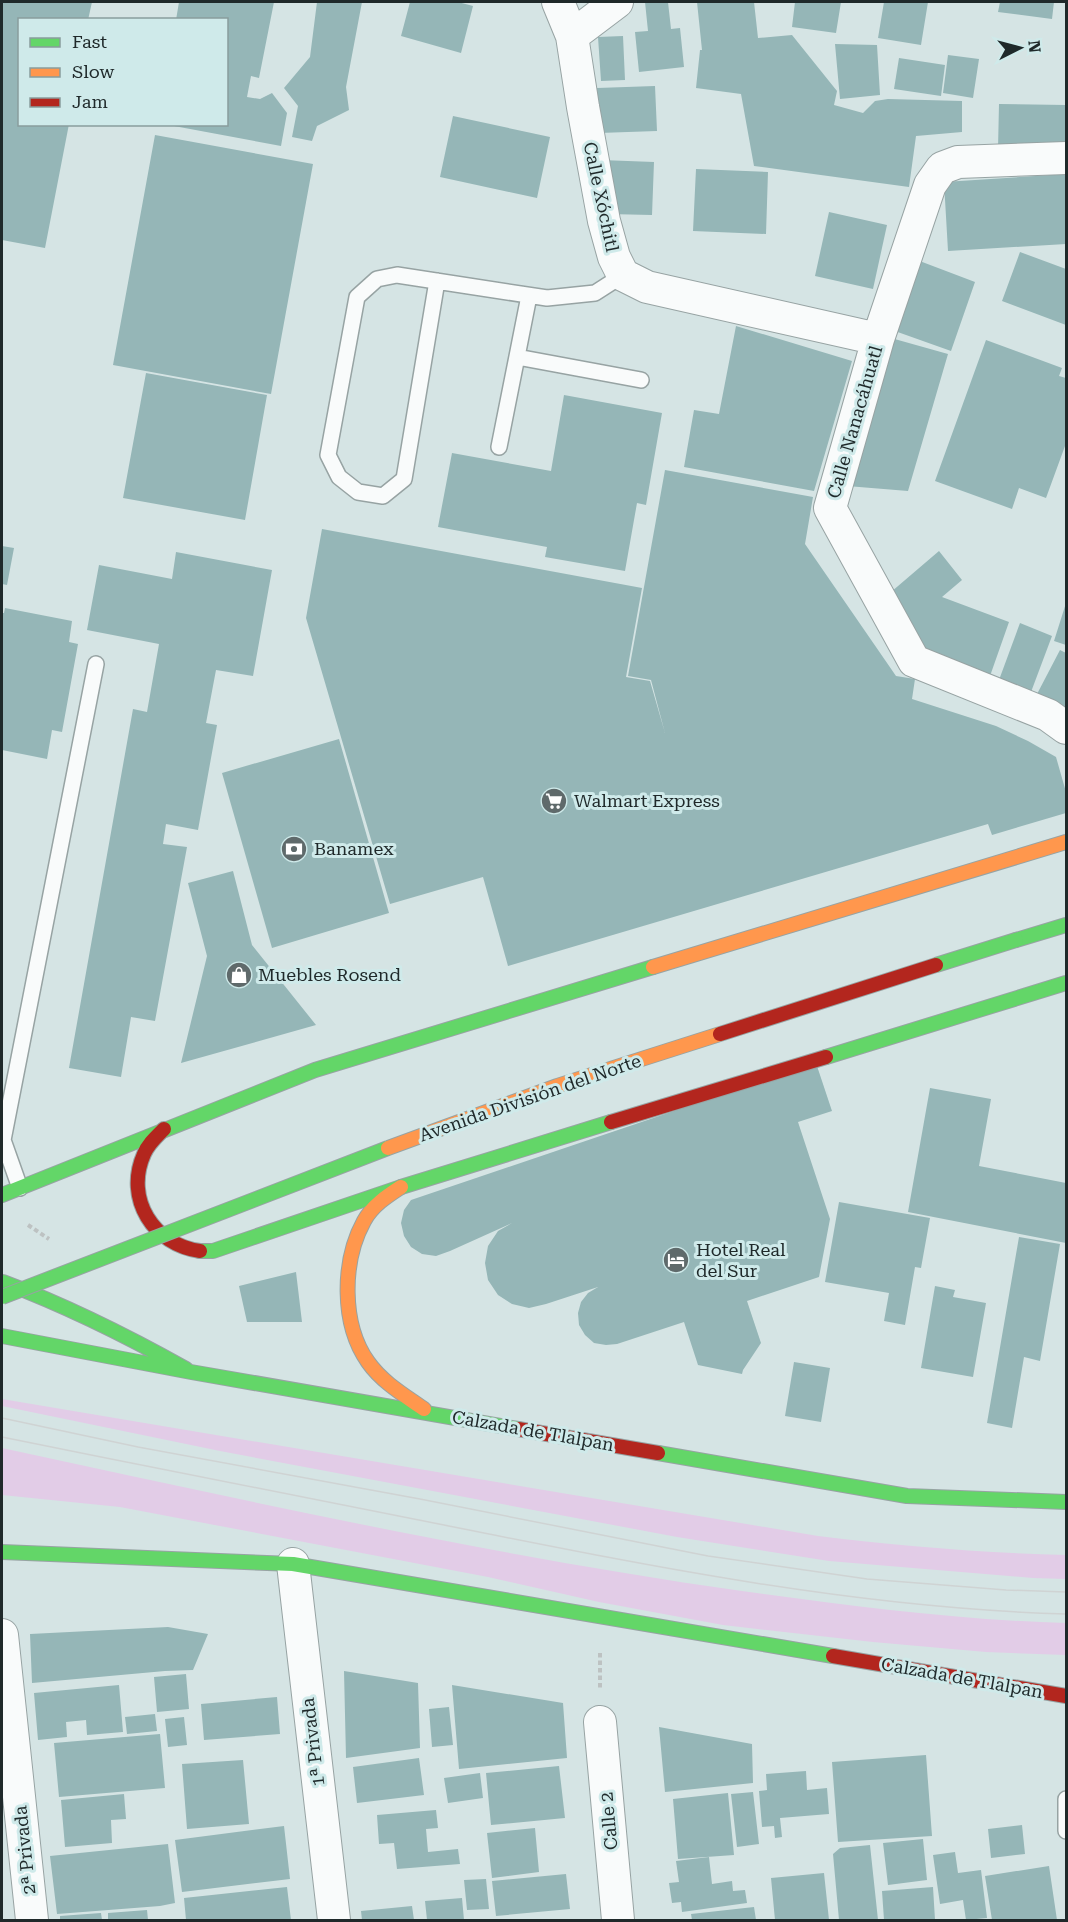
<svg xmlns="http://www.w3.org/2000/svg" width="1068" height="1922" font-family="'Roboto Serif',serif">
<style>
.green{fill:#e2cce7}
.building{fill:#95b6b7}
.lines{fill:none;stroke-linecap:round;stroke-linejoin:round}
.lane-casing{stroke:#97a3a3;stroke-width:18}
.street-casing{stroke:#97a3a3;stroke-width:34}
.fast-casing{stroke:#97a3a3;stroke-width:16}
.slow-casing{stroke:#97a3a3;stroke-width:16}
.jam-casing{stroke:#97a3a3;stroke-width:16}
.path{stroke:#bdc2c2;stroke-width:4;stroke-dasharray:4.5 3;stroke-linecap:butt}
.lane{stroke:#f9fbfb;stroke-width:15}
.street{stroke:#f9fbfb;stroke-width:32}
.fast{stroke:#63d668;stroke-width:14}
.slow{stroke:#ff974d;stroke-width:14}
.jam{stroke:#b3261e;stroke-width:14}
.tram{stroke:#cfd3d3;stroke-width:1.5}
.fast-bridge-casing{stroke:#97a3a3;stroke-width:16;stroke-linecap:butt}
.slow-bridge-casing{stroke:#97a3a3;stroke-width:16;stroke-linecap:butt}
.jam-bridge-casing{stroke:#97a3a3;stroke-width:16;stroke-linecap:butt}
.fast-bridge{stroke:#63d668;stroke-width:14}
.slow-bridge{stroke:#ff974d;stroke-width:14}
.jam-bridge{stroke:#b3261e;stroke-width:14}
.labels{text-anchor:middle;stroke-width:6;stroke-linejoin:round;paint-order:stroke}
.street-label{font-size:18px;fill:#1f292a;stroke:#cfeaea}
.poi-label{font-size:18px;fill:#1f292a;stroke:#cfeaea;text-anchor:start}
</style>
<rect width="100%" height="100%" fill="#d5e4e4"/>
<path class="green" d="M2 1399 818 1536C901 1546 983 1553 1066 1555V1579L1033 1578 829 1561 677 1537 220 1451 2 1406Z
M2 1448C248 1501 493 1556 742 1591 850 1606 958 1620 1066 1623V1655L986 1652 873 1642 723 1625 599 1602 488 1577 120 1507 2 1495Z"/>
<path class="building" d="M2 2H92L88 20H20V124H69L45 248 2 240Z
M179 2H274L259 78 251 76 247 97 260 99 272 93 287 113 281 146 174 126 226 124V20H176Z
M317 2H362L346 87 349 110 317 126 312 141 292 137 298 106 284 88 310 57Z
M410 2H458L473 6 461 53 401 36Z
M645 2H668L671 29 680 28 684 67 639 72 635 32 648 31Z
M697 2H754L758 38 792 35 837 91 834 105 863 113 875 101 888 99 962 101V132L916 136 909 187 754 166 741 94 696 88 700 50H702Z
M795 2H841L836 33 792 27Z
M884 2H928L921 45 878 38Z
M1000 2H1054L1052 19 998 12Z
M623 36 625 80 601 81 598 37Z
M835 44 877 45 880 95 840 99Z
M948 55 979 59 973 98 943 93Z
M899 58 945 65 941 96 894 89Z
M655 86 657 131 599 133 597 88Z
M999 104 1066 105V151L998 149Z
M453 116 550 137 537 198 440 177Z
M155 135 313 164 271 394 113 365Z
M601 160 654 162 652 215 608 214Z
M696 169 768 172 766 234 693 231Z
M1066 174V244L948 251 944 182Z
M829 212 887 225 873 289 815 276Z
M1020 252 1066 269V325L1002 301Z
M917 260 975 282 951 351 892 330Z
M736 326 852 361 814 491 684 467 694 410 719 414Z
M891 338 948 354 908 491 847 486Z
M986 340 1062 368 1059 376 1066 378V447L1065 446 1046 498 1019 488 1012 509 935 481Z
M146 373 267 395 245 520 123 498Z
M564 395 662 413 646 505 637 503 625 571 545 557 547 547 438 527 452 453 551 471Z
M665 470 813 497 805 544 896 676 915 679 912 699 996 726 1028 741 1056 757 1066 792V813L992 835 988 824 508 966 483 877 390 904 306 618 322 529 642 588 626 677 650 681 665 733 651 680 628 676Z
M2 546 14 548 7 585 2 584Z
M939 551 962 580 942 597 1009 622 990 676 911 646 884 598Z
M176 552 272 570 253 676 216 670 206 723 217 725 198 830 166 824 163 844 187 847 155 1021 131 1017 121 1077 69 1068 133 709 147 712 159 644 87 630 99 565 172 579Z
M1066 603V645L1054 641Z
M5 608 72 621 69 642 78 644 62 732 52 730 47 759 2 750V613H4Z
M1020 623 1052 636 1031 692 999 680Z
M1060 650 1066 653V712L1036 696Z
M339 739 389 913 272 948 222 773Z
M233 871 252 945 316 1025 181 1063 207 956 188 883Z
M816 1063 832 1111 798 1122 830 1219 819 1277 747 1301 761 1343 743 1370 742 1374 698 1365 684 1322 617 1344 606 1345 594 1343 585 1335 579 1325 578 1313 581 1302 588 1293 598 1287 546 1304 529 1308 512 1304 498 1295 488 1280 485 1263 488 1246 498 1231 512 1223 450 1251 436 1256 422 1254 411 1247 404 1236 401 1223 404 1210 411 1200Z
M930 1088 991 1099 979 1166 1066 1183V1243L908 1212Z
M839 1202 930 1218 921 1268 915 1267 905 1325 884 1321 889 1293 825 1282Z
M1019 1237 1060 1244 1040 1361 1024 1357 1012 1428 987 1423Z
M296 1272 302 1322H247L239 1286Z
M935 1286 955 1290 953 1297 986 1303 973 1377 921 1368Z
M794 1362 830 1368 821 1422 785 1416Z
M168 1627 208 1634 193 1670 165 1671 32 1683 30 1634Z
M344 1671 418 1683 420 1748 346 1758Z
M186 1674 189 1709 157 1712 154 1677Z
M119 1685 123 1732 87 1735 86 1720 66 1722 67 1737 38 1740 34 1693Z
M452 1685 563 1703 567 1758 459 1769Z
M277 1697 280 1734 204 1740 201 1704Z
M449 1707 453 1745 432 1747 429 1709Z
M155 1714 157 1731 127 1734 125 1717Z
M184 1717 187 1745 168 1747 165 1719Z
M659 1727 752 1744 753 1783 665 1792Z
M160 1734 165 1788 59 1797 54 1743Z
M926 1755 932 1836 838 1842 832 1762Z
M419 1758 424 1795 357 1803 353 1767Z
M243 1760 249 1824 187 1829 182 1764Z
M559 1766 565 1818 491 1825 486 1773Z
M806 1771 807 1790 827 1788 829 1814 780 1818 782 1837 775 1838 774 1826 762 1827 759 1791 767 1790 766 1774Z
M480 1773 483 1798 448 1803 444 1778Z
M753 1792 759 1844 737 1847 731 1794Z
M728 1793 734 1855 678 1859 673 1799Z
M124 1794 126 1819 111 1820 112 1843 65 1847 61 1800Z
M436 1810 438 1828 426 1829 428 1852 458 1849 460 1864 397 1869 394 1843 379 1844 377 1815Z
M1022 1825 1025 1854 991 1858 988 1829Z
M284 1826 290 1879 182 1892 175 1840Z
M535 1828 539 1872 492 1878 487 1833Z
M923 1839 927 1880 888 1885 883 1843Z
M168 1844 175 1903 160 1906 57 1914 50 1856Z
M870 1845 878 1920H839L833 1854 840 1848Z
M955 1852 958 1873 981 1870 987 1918 966 1920 963 1900 940 1904 933 1855Z
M709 1857 712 1884 732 1881 733 1891 745 1890 747 1903 682 1912 681 1902 672 1903 669 1883 679 1882 676 1861Z
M1049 1866 1057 1920H992L985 1876Z
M824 1873 829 1920H775L771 1878Z
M566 1874 570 1909 496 1916 492 1881Z
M486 1879 489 1909 467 1910 464 1880Z
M287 1887 291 1920H186L184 1898Z
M933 1887 935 1920H884L882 1891Z
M462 1898 464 1920H427L425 1901Z
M412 1906 414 1920H362L361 1911Z
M754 1907 756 1920H692L691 1914Z
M147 1910 148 1920H108V1913Z
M101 1913 102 1920H60V1916Z"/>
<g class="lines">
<g class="lane-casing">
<path id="lane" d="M437 281 404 479 383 496 358 492 339 477 328 455 357 297 377 279 397 275 547 298 595 293 623 275
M517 357 641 380
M499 447 529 296
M20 1188 3 1140 96 664
M1066 1799V1831"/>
</g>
<g class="street-casing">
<path id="street" d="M558 2 572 36 583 107 604 221 614 257 623 275 647 287 878 339
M572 36 617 2
M1066 158 958 162 942 168 930 185 878 339 830 508 914 661 1048 715 1066 728
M293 1564 334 1920
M2 1635 32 1920
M600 1722 618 1920"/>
</g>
<g class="fast-casing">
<path id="fast" d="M1016 940 1066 925
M826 1057 1066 983
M2 1195 315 1070 653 967
M200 1251H213L401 1187 611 1122
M3 1282C67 1306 127 1336 186 1369
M2 1336 191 1372 518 1429
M658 1453 907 1496 1066 1502
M2 1552 293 1564 833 1656"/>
</g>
<g class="slow-casing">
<path id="slow" d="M653 967 1066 842
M401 1187C387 1196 372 1206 364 1221 342 1261 341 1324 368 1362 382 1382 404 1395 424 1409"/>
</g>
<g class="jam-casing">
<path id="jam" d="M611 1122 826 1057
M164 1129C156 1137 148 1144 144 1154 124 1199 154 1245 200 1251
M518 1429 658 1453
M833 1656 1066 1696"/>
</g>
<path class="path" d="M28 1225 49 1239
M600 1653V1688"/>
<use href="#lane" class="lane"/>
<use href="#street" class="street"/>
<use href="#fast" class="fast"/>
<use href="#slow" class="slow"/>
<use href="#jam" class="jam"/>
<path class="tram" d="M2 1418 138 1447 420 1499 708 1556 867 1579 1006 1590 1066 1592
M2 1437C149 1467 296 1495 444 1525 649 1566 856 1608 1066 1614"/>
<g class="fast-bridge-casing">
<path id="fast-bridge" d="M936 965 1016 940
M2 1297 388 1148"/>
</g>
<g class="slow-bridge-casing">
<path id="slow-bridge" d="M388 1148 557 1086 720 1034"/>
</g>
<g class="jam-bridge-casing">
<path id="jam-bridge" d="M720 1034 936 965"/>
</g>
<use href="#fast-bridge" class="fast-bridge"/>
<use href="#slow-bridge" class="slow-bridge"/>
<use href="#jam-bridge" class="jam-bridge"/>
</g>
<defs>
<g id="supermarket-disc" transform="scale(1.35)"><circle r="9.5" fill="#5f6a6b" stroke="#cfeaea"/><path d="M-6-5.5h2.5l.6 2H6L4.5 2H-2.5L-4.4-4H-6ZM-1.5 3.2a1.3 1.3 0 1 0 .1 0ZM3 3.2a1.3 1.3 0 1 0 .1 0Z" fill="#fff"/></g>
<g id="bank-disc" transform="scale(1.35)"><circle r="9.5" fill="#5f6a6b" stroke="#cfeaea"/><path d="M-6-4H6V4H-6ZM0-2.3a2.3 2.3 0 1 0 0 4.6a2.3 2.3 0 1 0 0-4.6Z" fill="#fff"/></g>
<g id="shop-disc" transform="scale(1.35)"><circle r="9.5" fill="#5f6a6b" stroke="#cfeaea"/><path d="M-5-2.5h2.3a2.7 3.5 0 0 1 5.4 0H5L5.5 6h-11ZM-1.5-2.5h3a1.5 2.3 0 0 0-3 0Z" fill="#fff"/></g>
<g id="hotel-disc" transform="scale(1.35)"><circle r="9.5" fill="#5f6a6b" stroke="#cfeaea"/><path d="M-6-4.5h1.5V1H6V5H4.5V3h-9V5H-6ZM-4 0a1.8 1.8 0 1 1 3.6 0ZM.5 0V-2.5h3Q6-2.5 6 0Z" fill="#fff"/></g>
</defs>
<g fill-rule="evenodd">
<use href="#supermarket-disc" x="554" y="801"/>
<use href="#bank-disc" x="294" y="849"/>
<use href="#shop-disc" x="239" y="975"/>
<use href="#hotel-disc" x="676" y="1260"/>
</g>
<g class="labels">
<g class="street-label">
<text transform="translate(601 197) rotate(78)" y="6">Calle Xóchitl</text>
<text transform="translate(855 422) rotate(-74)" y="6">Calle Nanacáhuatl</text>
<text transform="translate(530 1098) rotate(-19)" y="6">Avenida División del Norte</text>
<text transform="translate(533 1431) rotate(10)" y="6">Calzada de Tlalpan</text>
<text transform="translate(962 1678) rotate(10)" y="6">Calzada de Tlalpan</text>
<text transform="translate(313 1742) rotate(-97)" y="6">1ª Privada</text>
<text transform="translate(609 1821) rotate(-95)" y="6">Calle 2</text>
<text transform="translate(25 1850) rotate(-96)" y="6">2ª Privada</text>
</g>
<g class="poi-label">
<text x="574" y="807">Walmart Express</text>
<text x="314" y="855">Banamex</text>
<text x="258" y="981">Muebles Rosend</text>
<text x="696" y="1256">Hotel Real<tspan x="696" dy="21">del Sur</tspan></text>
</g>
</g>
<rect width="1068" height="1922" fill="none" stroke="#1f292a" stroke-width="6"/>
<rect x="18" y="18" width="210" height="108" fill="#cfeaea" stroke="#899d9d" stroke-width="1.5"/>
<rect x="30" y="38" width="30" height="9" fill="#63d668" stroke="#899d9d" stroke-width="1.5"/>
<text x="72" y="48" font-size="18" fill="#1f292a">Fast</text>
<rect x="30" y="68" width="30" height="9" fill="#ff974d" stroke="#899d9d" stroke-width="1.5"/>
<text x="72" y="78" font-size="18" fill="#1f292a">Slow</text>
<rect x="30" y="98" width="30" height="9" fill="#b3261e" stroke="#899d9d" stroke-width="1.5"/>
<text x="72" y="108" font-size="18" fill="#1f292a">Jam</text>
<g transform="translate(1020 48) rotate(84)" stroke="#cfeaea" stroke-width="4.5" paint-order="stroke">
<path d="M0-4.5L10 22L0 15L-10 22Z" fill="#1f292a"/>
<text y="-9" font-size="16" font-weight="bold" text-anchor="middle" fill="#1f292a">N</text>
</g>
</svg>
